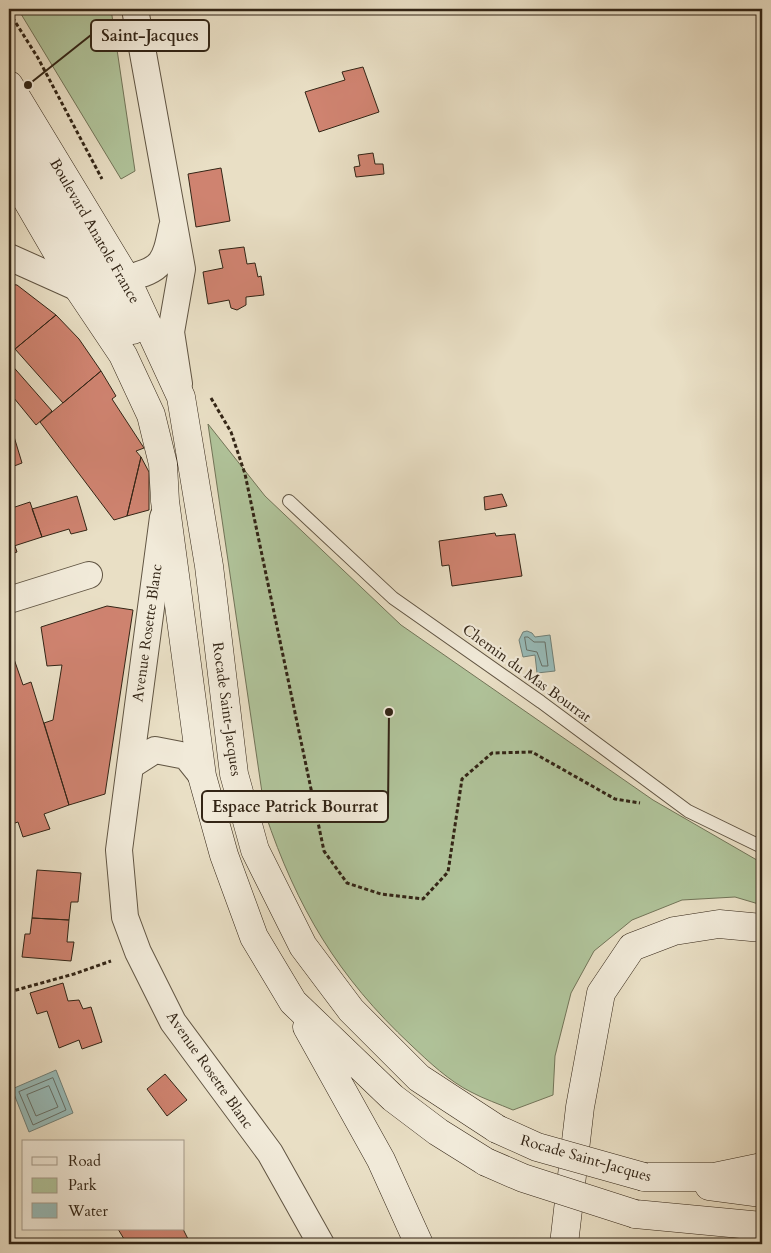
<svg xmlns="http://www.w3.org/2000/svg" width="771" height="1253" font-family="Cardo,serif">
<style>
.green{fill:#b0c39a;stroke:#727458}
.water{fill:#98bcba;stroke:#708078}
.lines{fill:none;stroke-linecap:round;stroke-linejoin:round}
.shore{stroke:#667068;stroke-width:1}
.building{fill:#cf8370;stroke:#332516}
.lane-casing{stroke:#605442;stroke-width:14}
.street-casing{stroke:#605442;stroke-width:28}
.secondary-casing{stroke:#332516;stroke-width:29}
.path{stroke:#332516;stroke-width:3;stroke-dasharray:4 2.5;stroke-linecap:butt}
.lane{stroke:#f1ead9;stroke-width:12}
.street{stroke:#f1ead9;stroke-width:26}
.secondary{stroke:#f1ead9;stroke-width:28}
.secondary-bridge-casing{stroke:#332516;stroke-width:29;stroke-linecap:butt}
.secondary-bridge{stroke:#f1ead9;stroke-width:28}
.labels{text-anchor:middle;stroke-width:4.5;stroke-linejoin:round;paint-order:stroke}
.street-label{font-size:15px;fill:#332516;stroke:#f1ead9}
.leader{fill:none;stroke:#332516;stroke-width:2}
.callout-dot{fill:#332516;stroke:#f1ead9;stroke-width:2}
.callout{fill:#f1ead9;stroke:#332516;stroke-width:2}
.callout-label{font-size:16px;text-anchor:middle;font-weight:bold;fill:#332516}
</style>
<rect width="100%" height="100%" fill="#e9dfc5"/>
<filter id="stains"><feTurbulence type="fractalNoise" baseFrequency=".004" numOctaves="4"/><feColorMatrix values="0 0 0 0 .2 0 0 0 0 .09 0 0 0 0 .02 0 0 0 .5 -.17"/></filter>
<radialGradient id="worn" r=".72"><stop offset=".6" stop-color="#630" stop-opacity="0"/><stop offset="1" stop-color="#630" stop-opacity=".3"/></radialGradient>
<path class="green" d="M18 9H111L135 171 121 179Z
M208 424 265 496 401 625 653 800 762 863V905L735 897 682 900 632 920 594 951 571 993 555 1056 553 1095 513 1110C499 1104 484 1099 471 1092 449 1081 429 1062 411 1045 338 977 297 908 265 813Z"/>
<path class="water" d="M527 631 532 633 535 637 550 635 555 671 537 673 535 655 523 657 519 640 523 632Z
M56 1070 73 1113 29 1132 12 1089Z"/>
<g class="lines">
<path class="shore" d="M525 637H528L534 642H545L548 666H542L537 652 527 650Z
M53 1078 66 1110 33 1125 19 1092Z
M49 1086 58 1107 36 1116 27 1095Z"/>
</g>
<path class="building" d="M363 67 379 112 319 132 305 92 345 80 342 72Z
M373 153 375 164H383L384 174 356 177 354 167 360 166 358 155Z
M221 168 230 221 196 227 188 174Z
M244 247 247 264 255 263 258 277 261 276 264 295 246 297V305L237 310 231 308 229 300 208 304 203 272 223 268 219 250Z
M9 284 17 285 56 315 9 354Z
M56 315 79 339 101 371 63 403 15 349Z
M9 362 52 411 36 425 9 392Z
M101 371 116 396 112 399 144 448 136 451 141 457 127 516 114 520 40 422Z
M9 420 22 463 9 468Z
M141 457 149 472V510L127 516Z
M502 494 507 506 485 510 484 497Z
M77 496 87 530 71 534 69 529 42 537 32 509Z
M30 502 42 537 14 546 9 528V509Z
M9 528 17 552 9 555Z
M495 533 496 536 515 534 522 576 452 586 449 565 442 566 439 541Z
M107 606 133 610 105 794 69 805 44 723 53 720 62 665 47 666 41 627Z
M14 659 23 685 31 682 69 805 44 814 50 829 23 837 18 822 9 825V661Z
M37 870 81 873 78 902H71L69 920 32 918Z
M32 918 69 920 67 942H74L71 961 22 957 25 934H30Z
M63 983 68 1001 79 1000 83 1009 91 1007 102 1042 82 1049 79 1040 59 1048 47 1011 37 1014 30 993Z
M165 1074 187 1100 167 1116 147 1089Z
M118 1229H183L188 1239 178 1244H171L168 1239 158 1244H122L124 1239Z"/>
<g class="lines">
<g class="lane-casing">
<path id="lane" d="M289 501 393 598 541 702 688 811 762 847"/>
</g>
<g class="street-casing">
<path id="street" d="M135 9 182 269 171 332 179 384
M9 257 78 288
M126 278C163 270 165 262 172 227
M163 517 130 766 155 750 186 756 202 776
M9 600 89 575
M130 766 119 850 125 917 138 952 173 1022 270 1153 321 1244"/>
</g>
<g class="secondary-casing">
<path id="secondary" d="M9 85 126 278 181 397 209 566 234 774 255 850 303 946 351 1010 419 1078 497 1129
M9 122 133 330
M9 169 78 288 123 355 151 415 163 464 165 501 202 776 224 855 254 937 293 1002 393 1098 438 1132 486 1162
M307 1027 381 1160 419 1244
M644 1177H714L762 1167
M709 1186 762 1193
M635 1214 762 1226
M564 1244 580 1107 601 993 632 947 674 931 719 924 762 928"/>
</g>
<path class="path" d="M9 12 38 58 102 179
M211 398 231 432 245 474 324 851 347 883 381 894 423 899 448 872 462 779 492 753 532 752 615 799 640 803
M9 992 74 974 111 961"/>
<use href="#lane" class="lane"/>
<use href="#street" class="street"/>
<use href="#secondary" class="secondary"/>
<g class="secondary-bridge-casing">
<path id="secondary-bridge" d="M497 1129 537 1147 644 1177
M486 1162 523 1178 635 1214"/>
</g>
<use href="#secondary-bridge" class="secondary-bridge"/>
</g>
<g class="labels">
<g class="street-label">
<text transform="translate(95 231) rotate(60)" y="5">Boulevard Anatole France</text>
<text transform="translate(147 633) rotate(-82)" y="5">Avenue Rosette Blanc</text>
<text transform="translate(527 673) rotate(36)" y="5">Chemin du Mas Bourrat</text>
<text transform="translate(227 709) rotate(82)" y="5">Rocade Saint-Jacques</text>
<text transform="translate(210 1070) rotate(55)" y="5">Avenue Rosette Blanc</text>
<text transform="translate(586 1158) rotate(16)" y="5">Rocade Saint-Jacques</text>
</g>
</g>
<path class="leader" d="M28 85L91 35M389 712L388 807"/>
<g class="callout-dot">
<circle cx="28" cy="85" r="5"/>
<circle cx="389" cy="712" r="5"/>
</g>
<g class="callout">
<rect x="91" y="20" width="118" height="31" rx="5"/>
<rect x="202" y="791" width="186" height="31" rx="5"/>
</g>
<g class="callout-label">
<text x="150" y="41">Saint-Jacques</text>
<text x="295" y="812">Espace Patrick Bourrat</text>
</g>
<rect width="771" height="1253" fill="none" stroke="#e9dfc5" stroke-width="30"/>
<rect x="10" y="10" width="751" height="1233" fill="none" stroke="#332516" stroke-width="2.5"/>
<rect x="15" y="15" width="741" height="1223" fill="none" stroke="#332516"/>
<rect x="22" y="1140" width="162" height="90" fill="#f1ead9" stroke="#a59b8b"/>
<rect x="32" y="1157" width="25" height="8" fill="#f1ead9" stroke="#a59b8b"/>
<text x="68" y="1166" font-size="15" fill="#332516">Road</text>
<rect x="32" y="1178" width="25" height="15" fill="#b0c39a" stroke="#a59b8b"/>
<text x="68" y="1190" font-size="15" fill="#332516">Park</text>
<rect x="32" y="1203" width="25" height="15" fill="#98bcba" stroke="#a59b8b"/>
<text x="68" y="1216" font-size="15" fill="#332516">Water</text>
<rect width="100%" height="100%" filter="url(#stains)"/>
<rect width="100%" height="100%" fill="url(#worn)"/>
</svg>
